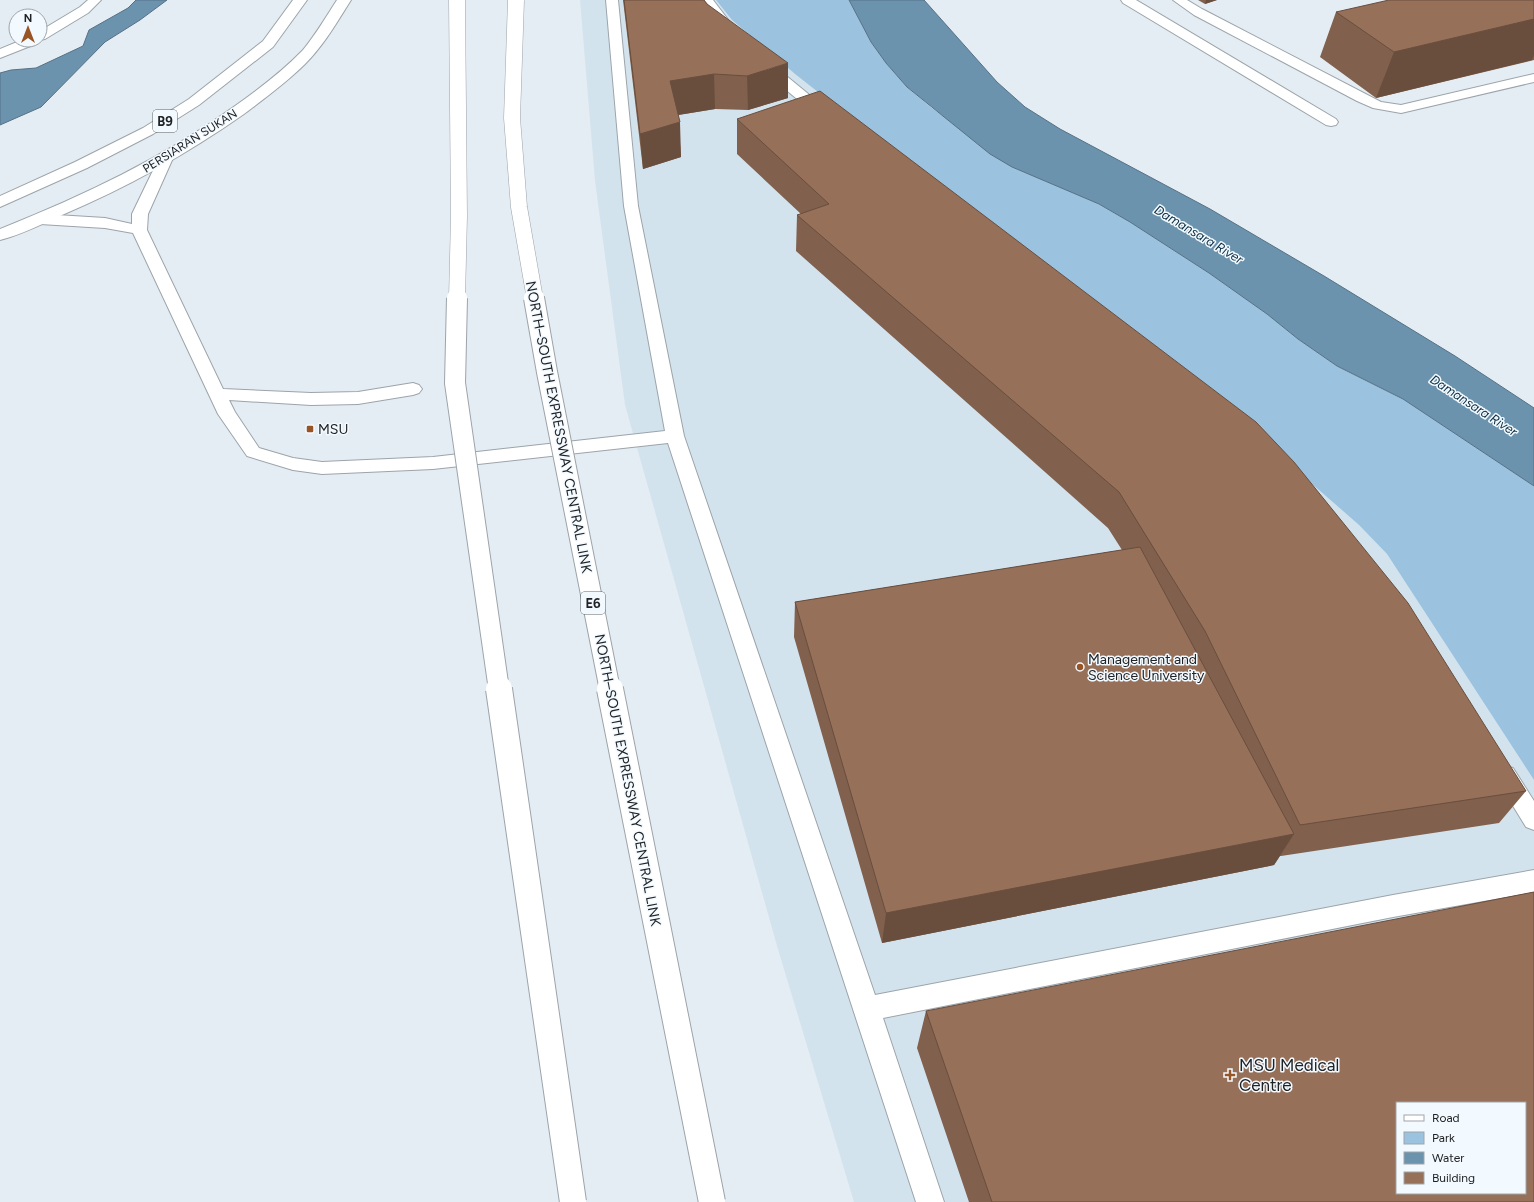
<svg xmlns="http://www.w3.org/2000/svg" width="1534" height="1202" font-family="Figtree,sans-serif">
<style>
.built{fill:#d3e3ee;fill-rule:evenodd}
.green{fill:#9bc3df}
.water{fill:#6c93ae;stroke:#557185}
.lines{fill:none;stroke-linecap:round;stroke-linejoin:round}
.lane-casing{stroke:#9ca4aa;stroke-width:2}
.primary-casing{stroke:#9ca4aa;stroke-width:2}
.lane{fill:#fff;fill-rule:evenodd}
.primary{fill:#fff;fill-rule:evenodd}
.highway-bridge-far2-casing{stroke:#9ca4aa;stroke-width:17;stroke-linecap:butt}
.highway-bridge-far1-casing{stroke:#9ca4aa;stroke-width:22;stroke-linecap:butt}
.highway-bridge-casing{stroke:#9ca4aa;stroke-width:28;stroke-linecap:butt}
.highway-bridge-far2{stroke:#fff;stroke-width:16}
.highway-bridge-far1{stroke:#fff;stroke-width:20}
.highway-bridge{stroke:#fff;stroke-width:26}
.wall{fill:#81604d}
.shaded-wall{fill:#694e3e}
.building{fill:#967059;stroke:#694e3e;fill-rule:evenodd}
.poi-dot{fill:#985425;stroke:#f3faff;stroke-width:1.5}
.labels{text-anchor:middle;stroke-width:3;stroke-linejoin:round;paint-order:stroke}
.far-street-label{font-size:12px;fill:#202326;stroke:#f3faff}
.shield{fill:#f3faff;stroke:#5f6467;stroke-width:1}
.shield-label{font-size:13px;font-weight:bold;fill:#202326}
.far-water-label{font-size:13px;font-style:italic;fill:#0d2e43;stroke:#f3faff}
.street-label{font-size:14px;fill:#202326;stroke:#f3faff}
.poi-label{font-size:14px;fill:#202326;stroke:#f3faff;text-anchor:start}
.near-poi-label{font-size:17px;fill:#202326;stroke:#f3faff;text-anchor:start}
</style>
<rect width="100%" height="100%" fill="#e4edf3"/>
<path class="built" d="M580 0H716L732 20 795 74 1272 449 1359 525 1387 554 1534 780V1202H854L777 946 625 405 595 181ZM1397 1103H1525V1193H1397Z"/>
<path class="green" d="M716 0H849L871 42 886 63 907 87 932 108 1012 167 1099 204 1130 222 1209 273 1267 314 1298 339 1337 366 1403 399 1534 486V780L1387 554 1359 525 1272 449 795 74 732 20Z"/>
<path class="water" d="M136 0H167L140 20 105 42 41 107 0 125V73L11 70 36 68 83 46 89 30 128 8Z
M849 0H924L997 82 1025 107 1060 129 1210 209 1324 276 1455 356 1528 404 1534 408V486L1403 399 1337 366 1298 339 1267 314 1209 273 1130 222 1099 204 1012 167 990 154 907 87 886 63 871 42Z"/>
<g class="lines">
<g class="lane-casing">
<path id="lane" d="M88 0H101L88 13 45 39 40 40V31L80 7Z
M606 0H618L638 206 684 436 875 995 1393 895 1534 870V892L1393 917 883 1018 944 1202H916L668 443 433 469 322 474 293 470 247 456 218 414 133 233 105 228 40 224 35 222 32 219 35 216 40 214 105 218 132 224V214L159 158 161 155 166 154 171 155 173 158 148 214 147 230 223 389 311 393 358 392 413 383 419 385 422 389 419 393 413 395 358 404 311 405 229 400 235 412 259 448 293 458 322 462 433 457 665 431 624 206Z
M701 0H713L736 30 734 33H726Z
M1121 0H1136L1336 119 1338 122 1336 125 1331 126 1326 125 1123 3Z
M1173 0H1187L1202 9 1381 102 1401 105 1534 74V82L1401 113 1373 108 1357 101 1194 15Z
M22 40H39L38 43 0 58V49Z
M768 64 773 65 829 111 831 114 829 117 824 118 819 117 763 71 761 68 763 65Z
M1505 766 1513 768 1534 801V830L1526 827 1494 775 1497 768Z"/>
</g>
<g class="primary-casing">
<path id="primary" d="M293 0H307L273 47 199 105 153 134 87 168 0 207V196L75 162 143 128 189 99 263 41Z
M337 0H351C337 22 324 45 305 64 287 82 265 98 244 114 187 154 126 188 62 215 42 224 21 235 0 240V229C83 196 163 158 235 106 259 89 283 71 303 50 316 34 326 17 337 0Z"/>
</g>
<use href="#lane" class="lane"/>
<use href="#primary" class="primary"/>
<g class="highway-bridge-far2-casing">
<path id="highway-bridge-far2" d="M457 0 459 216 457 299
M516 0 512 118 519 207 535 299"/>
</g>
<g class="highway-bridge-far1-casing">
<path id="highway-bridge-far1" d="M457 298 455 383 499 690
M534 298 547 372 610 690"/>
</g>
<g class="highway-bridge-casing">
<path id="highway-bridge" d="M499 689 573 1202
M610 689 712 1202"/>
</g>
<use href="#highway-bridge-far2" class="highway-bridge-far2"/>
<use href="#highway-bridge-far1" class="highway-bridge-far1"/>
<use href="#highway-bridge" class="highway-bridge"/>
</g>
<path class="wall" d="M623 0H704L788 98 748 110 715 109 678 115 681 157 643 169Z
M1198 0H1217L1205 4Z
M1534 0V60L1376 98 1320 57 1336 12Z
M737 119 1526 791 1499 823 1281 856H1280L1274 865 882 943 794 637 795 602 1122 550 1108 528 796 251 797 215 801 214 737 154Z
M926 1011 1534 1202H969L917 1048Z"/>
<path class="shaded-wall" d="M1206 0H1217L1205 4Z
M1534 19V55L1532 60 1376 98 1394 52Z
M788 63V98L748 110 747 76Z
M714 74 715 109 672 116 670 81Z
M680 122 681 157 643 169 640 134Z
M1294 834 1274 865 882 943 886 913Z"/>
<path class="building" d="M624 0H704L707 4 788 63 747 76 714 74 670 81 680 122 640 134Z
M1389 0H1534V19L1394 52 1336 12Z
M820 91 1256 422 1294 462 1408 603 1526 791 1300 825 1205 631 1119 492 797 215 829 204 737 119Z
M1140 547 1294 834 886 913 795 602Z
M1534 892V1202H992L926 1011ZM1397 1103H1525V1193H1397Z"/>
<g class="poi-dot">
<rect x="306" y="425" width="8" height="8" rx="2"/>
<circle cx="1080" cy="667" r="4"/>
<path d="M1228 1069h4v4h4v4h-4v4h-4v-4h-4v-4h4z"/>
</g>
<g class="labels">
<g class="far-street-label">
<text transform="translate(190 141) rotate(-32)" y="4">PERSIARAN SUKAN</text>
</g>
<g class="shield">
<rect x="153" y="110" width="24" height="22" rx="3"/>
<rect x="581" y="592" width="24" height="22" rx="3"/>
</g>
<g class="shield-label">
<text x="165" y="126">B9</text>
<text x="593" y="608">E6</text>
</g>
<g class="far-water-label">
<text transform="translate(1199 234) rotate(31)" y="5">Damansara River</text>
<text transform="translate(1474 405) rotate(33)" y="5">Damansara River</text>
</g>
<g class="street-label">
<text transform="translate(559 427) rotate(79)" y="5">NORTH–SOUTH EXPRESSWAY CENTRAL LINK</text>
<text transform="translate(628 780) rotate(79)" y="5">NORTH–SOUTH EXPRESSWAY CENTRAL LINK</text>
</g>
<g class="poi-label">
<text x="318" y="434">MSU</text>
<text x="1088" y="664">Management and<tspan x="1088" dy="16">Science University</tspan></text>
</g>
<g class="near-poi-label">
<text x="1239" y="1071">MSU Medical<tspan x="1239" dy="20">Centre</tspan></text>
</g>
</g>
<rect x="1396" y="1102" width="130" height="92" fill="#f3faff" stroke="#9fa4a8"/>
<rect x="1404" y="1115" width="20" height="6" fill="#ffffff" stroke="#9fa4a8"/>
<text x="1432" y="1122" font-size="12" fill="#202326">Road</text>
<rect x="1404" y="1132" width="20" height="12" fill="#9bc3df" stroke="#9fa4a8"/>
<text x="1432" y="1142" font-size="12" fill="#202326">Park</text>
<rect x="1404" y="1152" width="20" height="12" fill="#6c93ae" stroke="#9fa4a8"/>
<text x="1432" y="1162" font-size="12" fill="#202326">Water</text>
<rect x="1404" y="1172" width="20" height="12" fill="#967059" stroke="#9fa4a8"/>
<text x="1432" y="1182" font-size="12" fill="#202326">Building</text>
<g transform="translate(28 28)"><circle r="19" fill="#f3faff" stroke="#9fa4a8"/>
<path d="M0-3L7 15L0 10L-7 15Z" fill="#985425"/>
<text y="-6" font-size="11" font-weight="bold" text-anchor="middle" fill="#202326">N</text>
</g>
</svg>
